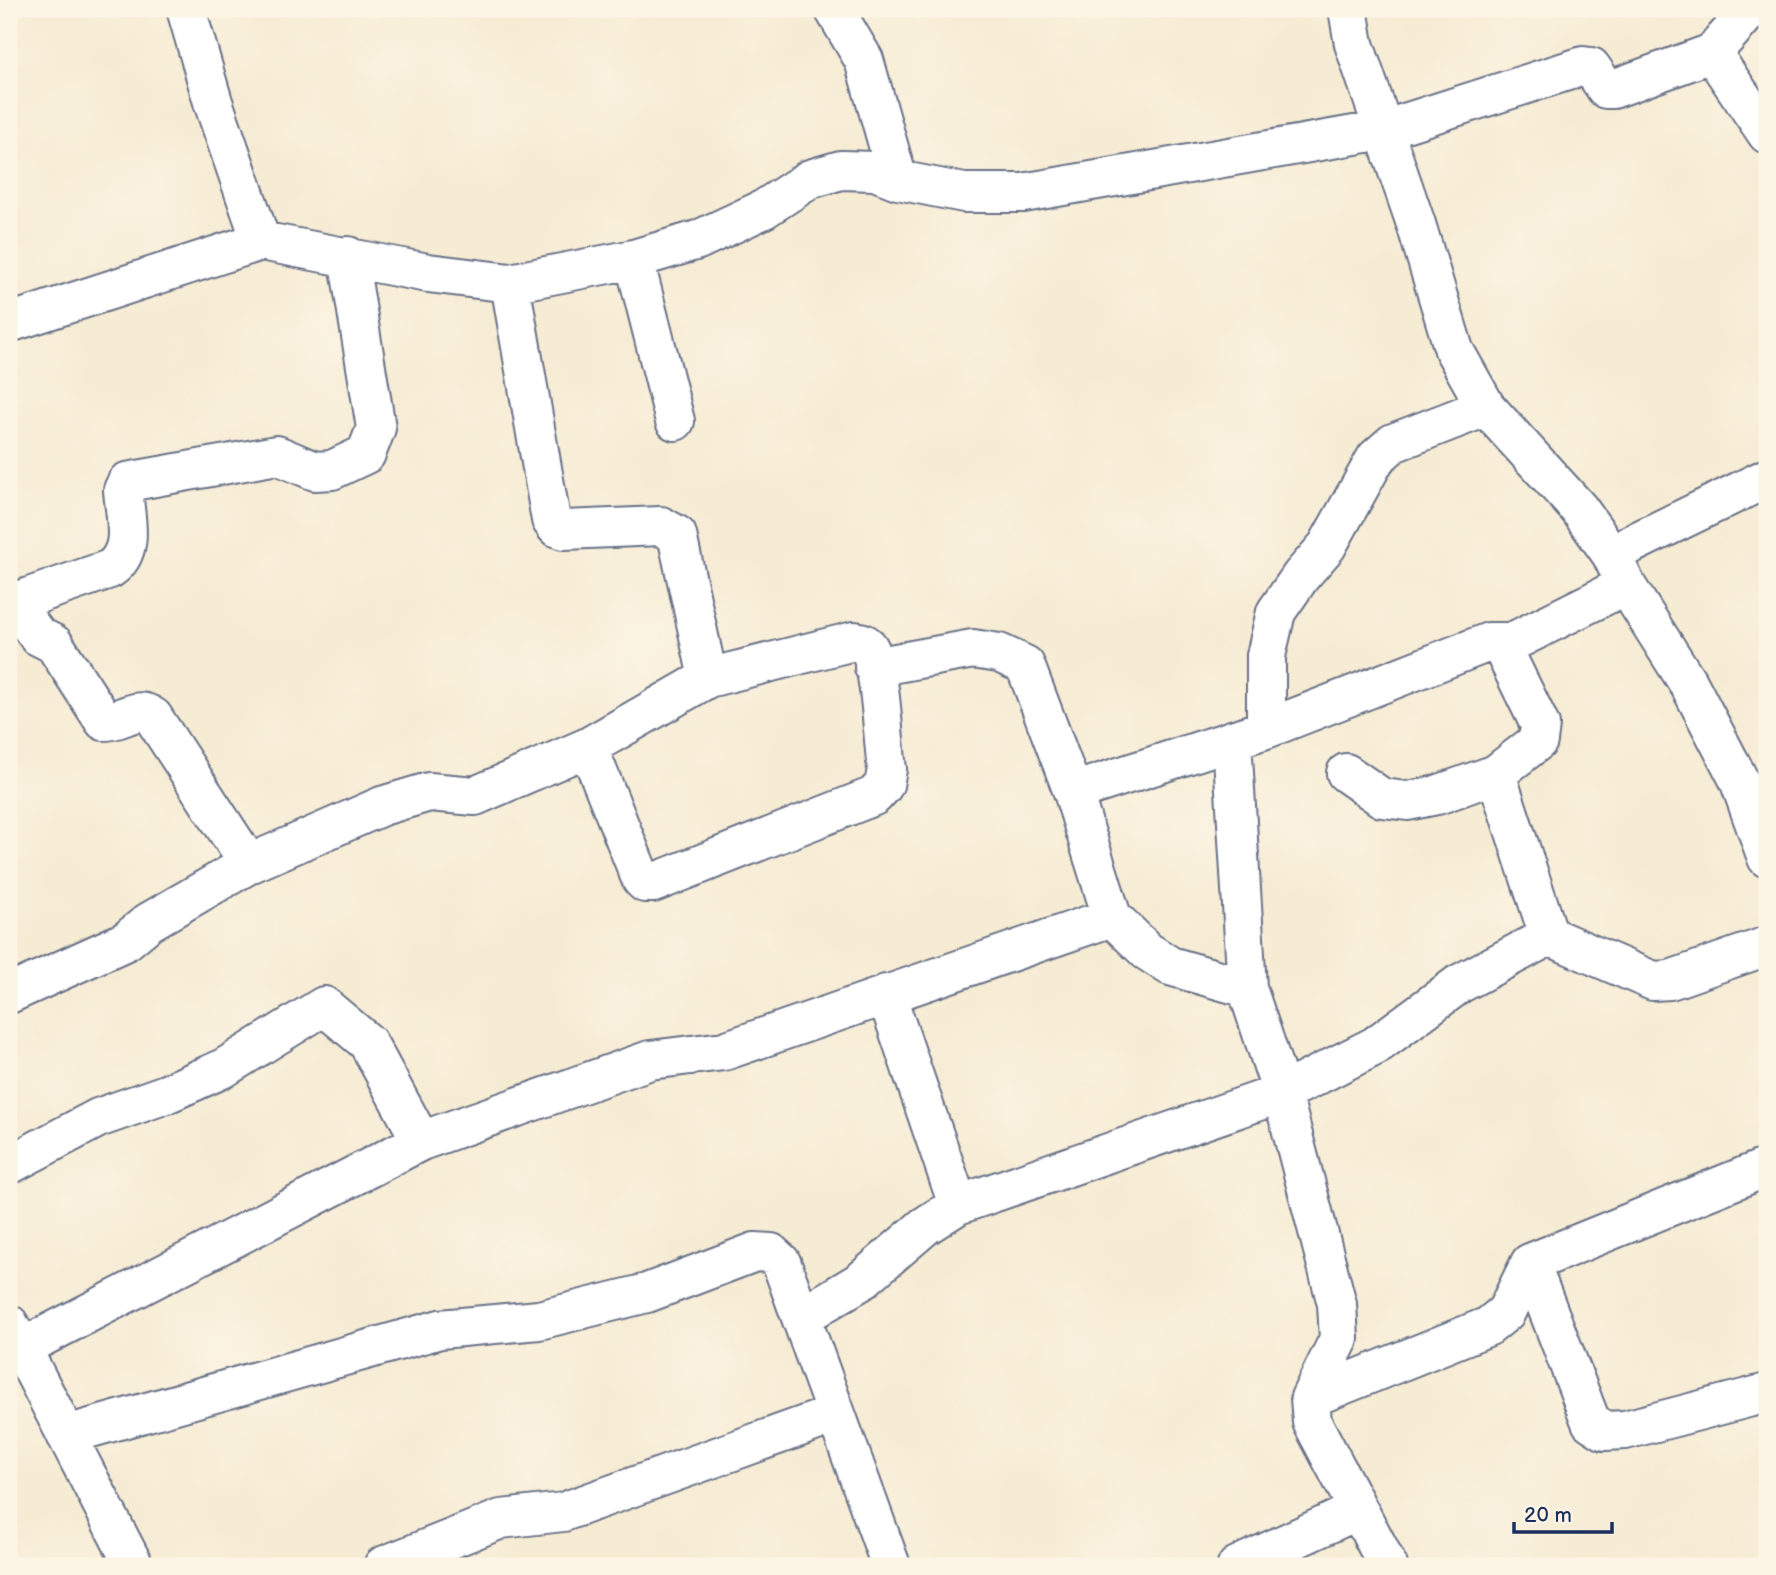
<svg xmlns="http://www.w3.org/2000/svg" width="1776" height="1575" font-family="'Balsamiq Sans',sans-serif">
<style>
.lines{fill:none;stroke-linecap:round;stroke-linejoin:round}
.minor-casing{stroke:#687187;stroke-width:42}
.minor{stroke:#fff;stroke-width:38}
</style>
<rect width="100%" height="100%" fill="#fcf5e5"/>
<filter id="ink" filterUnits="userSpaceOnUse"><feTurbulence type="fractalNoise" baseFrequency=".0143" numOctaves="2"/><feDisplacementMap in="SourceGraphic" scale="14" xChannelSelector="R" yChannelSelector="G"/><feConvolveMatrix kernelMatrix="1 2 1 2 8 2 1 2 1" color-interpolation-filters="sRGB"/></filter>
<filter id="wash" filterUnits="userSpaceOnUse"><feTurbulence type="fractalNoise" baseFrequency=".00686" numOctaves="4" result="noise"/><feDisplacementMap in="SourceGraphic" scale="28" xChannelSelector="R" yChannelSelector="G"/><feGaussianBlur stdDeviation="1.57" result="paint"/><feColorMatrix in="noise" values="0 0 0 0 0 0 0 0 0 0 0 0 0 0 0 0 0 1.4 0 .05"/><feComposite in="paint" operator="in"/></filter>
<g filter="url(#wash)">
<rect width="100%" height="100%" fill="#f6ebd3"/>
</g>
<g filter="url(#ink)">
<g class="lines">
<g class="minor-casing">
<path id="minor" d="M186 9 213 102 261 241
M834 9 864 60 898 180
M1348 9 1354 44 1416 224 1454 350 1486 407 1579 509 1611 554 1626 585 1690 686 1739 780 1767 858
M1712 53 1767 134
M634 259 675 421
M510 283 551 520 556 527 564 530 661 526 677 535 708 678
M9 323 261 241 428 273 510 283 634 259 698 240 764 209 810 179 841 170 875 171 898 180 964 193H1023L1383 130 1583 66 1591 67 1606 89H1613L1712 53 1751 9
M1611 554 1767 478
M13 603 38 636 54 644 104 721C123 722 135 704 153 717L249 864
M9 604 110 569C136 551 125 518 123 490L127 482 277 455 315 471 332 470 366 454 376 428 348 256
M874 667 973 649 999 653 1025 665 1073 792 1112 917 1147 951 1170 966 1247 988
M1266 729V656L1276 612 1301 576 1327 546 1376 458 1393 443 1486 407
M1232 740 1247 988 1282 1093 1337 1304 1339 1339 1310 1398 1312 1422 1388 1566
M1346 773 1382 798 1408 801 1437 795 1496 774 1538 741 1540 725 1500 643
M1496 774 1549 936 1653 981 1670 980 1767 946
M1073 792 1266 729 1489 642H1512L1626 585
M9 994 126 941 149 922 249 864 382 806 429 792 475 796 588 747 708 678 854 641C860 642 865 642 869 648 881 668 883 743 887 769L884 785 874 796 653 883H645L641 879 588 747
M886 994 958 1205
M9 1165 98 1118 166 1094 224 1068 324 1006 368 1043 421 1141
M1530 1263 1591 1422 1605 1431 1625 1430 1767 1393
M801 1317 861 1281 925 1226 958 1205 1282 1093 1375 1046 1459 984 1549 936
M9 1324 134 1566
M21 1348 421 1141 650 1060 724 1051 1112 917
M1310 1398 1489 1326 1506 1312 1530 1263 1767 1167
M66 1435 440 1329 539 1320 647 1293 755 1252 771 1253 781 1262 891 1566
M383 1566 501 1519 563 1512 836 1414
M1237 1566 1358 1510"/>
</g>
<use href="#minor" class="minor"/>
</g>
</g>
<rect width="1776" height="1575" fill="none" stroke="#fcf5e5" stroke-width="35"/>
<path d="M1514 1522v10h98v-10" fill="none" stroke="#1b2f5e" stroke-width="3.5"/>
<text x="1524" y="1522" font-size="21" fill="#1b2f5e" stroke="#fcf5e5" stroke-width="5" paint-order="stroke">20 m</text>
</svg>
